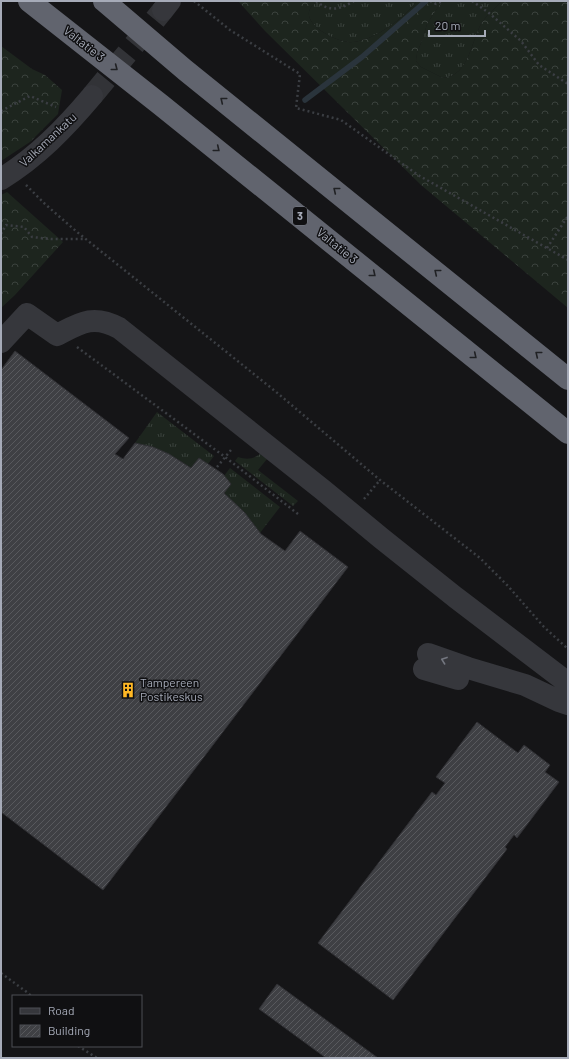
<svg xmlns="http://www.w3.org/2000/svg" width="569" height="1059" font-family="Barlow,sans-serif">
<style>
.grass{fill:url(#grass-tufts)}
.forest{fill:url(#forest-crowns)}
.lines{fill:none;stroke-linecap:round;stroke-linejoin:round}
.stream{stroke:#2a343c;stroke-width:5.5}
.building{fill:url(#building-hatch);stroke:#2f2f33}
.minor-tunnel{stroke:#323337;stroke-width:22;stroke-dasharray:22 11;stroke-linecap:butt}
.path{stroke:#3b3e43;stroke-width:2.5;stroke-dasharray:2 3;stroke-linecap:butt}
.minor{stroke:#36373c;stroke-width:22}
.highway{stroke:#61646e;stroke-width:22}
.oneway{stroke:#202124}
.oneway2{stroke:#747780}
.labels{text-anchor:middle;stroke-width:3;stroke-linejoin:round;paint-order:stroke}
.shield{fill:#101012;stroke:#797c86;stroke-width:1}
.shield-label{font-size:11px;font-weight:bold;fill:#a6abb8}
.street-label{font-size:12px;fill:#a6abb8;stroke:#101012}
.poi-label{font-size:12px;fill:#a6abb8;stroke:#101012;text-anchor:start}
</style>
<defs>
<pattern id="grass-tufts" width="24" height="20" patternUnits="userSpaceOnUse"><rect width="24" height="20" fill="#1d251e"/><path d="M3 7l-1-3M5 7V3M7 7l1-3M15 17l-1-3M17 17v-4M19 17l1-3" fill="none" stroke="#3b423d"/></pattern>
<pattern id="forest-crowns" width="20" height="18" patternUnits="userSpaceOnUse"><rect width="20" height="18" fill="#1d251e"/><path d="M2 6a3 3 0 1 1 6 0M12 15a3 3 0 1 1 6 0" fill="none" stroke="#3b423d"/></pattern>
<pattern id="building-hatch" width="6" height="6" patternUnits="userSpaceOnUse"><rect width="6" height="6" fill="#3f4044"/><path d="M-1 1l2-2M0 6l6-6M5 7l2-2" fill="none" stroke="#58595d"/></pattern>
</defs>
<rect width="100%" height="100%" fill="#151517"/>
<path class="grass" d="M319 1H417C404 18 375 40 353 42 339 44 297 23 312 6 313 4 317 3 319 1Z
M442 1H502C495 8 486 16 481 24 471 42 469 76 443 78L421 67 416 61 417 53 423 38 427 24Z
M157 412 214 456 208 464 199 458 191 468C174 455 156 448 135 443Z
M260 454 267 459 258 470 298 501 293 506 235 461 238 457C247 460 253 459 260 454Z
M230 468 280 507 260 533 244 513 224 493V476Z"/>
<path class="forest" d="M238 1H319C317 3 313 4 312 6 297 23 339 44 353 42 375 40 404 18 417 1H442L427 24 423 38 417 53 416 61 421 67 443 78C469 76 471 42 481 24 486 16 495 8 502 1H568V308L421 185 265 31Z
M1 46 32 69 45 75 62 90 58 114 30 142 1 161Z
M7 192 63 242 15 295 1 308V195Z"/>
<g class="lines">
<path class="stream" d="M305 100 362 57 426 1"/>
</g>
<path class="building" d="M15 351 129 438 115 454 123 459 135 443 153 447 169 454 191 468 199 458 223 474 231 484 224 493 245 513 261 534 285 551 300 531 348 567 103 890 1 812V370Z
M477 722 518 753 524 745 550 765 545 772 559 782 517 838 514 835 505 847 507 849 393 1000 318 943 432 792 436 795 445 783 436 777Z
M277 984 378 1058H326L259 1009Z"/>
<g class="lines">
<path class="minor-tunnel" d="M92 96 163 10"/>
<path class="path" d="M194 1 230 30 300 74 296 108 341 120 418 175 568 260
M316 1C330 12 339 10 354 1
M430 1 436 4 443 1
M472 1 489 13 521 41 539 65 568 84
M1 111 30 96 56 107
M26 185 45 204 77 232 275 391 380 480 480 558 508 586 544 627 568 649
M1 234 6 225 24 227 32 237 51 239H85
M547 248 568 216
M77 347 225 457 298 514
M217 467 231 450
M364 499 380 480
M1 973 28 993 31 996
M78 1046 97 1058"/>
<path class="minor" d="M163 10 170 1
M1 179C37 157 65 128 92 96
M1 342 27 314 57 335C80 323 93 314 119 328L323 490 381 538 455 597 568 683
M428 654 468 668 525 685 559 701 568 704
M424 669 458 679"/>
<path class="highway" d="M29 1 161 105 568 433
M104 1 185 70 568 379"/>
</g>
<defs><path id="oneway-chevron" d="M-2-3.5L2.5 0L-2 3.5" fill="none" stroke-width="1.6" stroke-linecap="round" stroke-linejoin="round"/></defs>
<g class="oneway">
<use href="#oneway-chevron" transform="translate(115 68) rotate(38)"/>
<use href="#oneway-chevron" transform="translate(223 100) rotate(-141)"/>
<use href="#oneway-chevron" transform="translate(217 149) rotate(39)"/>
<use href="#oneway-chevron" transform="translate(336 190) rotate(-141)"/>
<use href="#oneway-chevron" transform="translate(437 272) rotate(-141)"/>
<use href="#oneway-chevron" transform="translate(373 274) rotate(39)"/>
<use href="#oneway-chevron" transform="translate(538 354) rotate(-141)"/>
<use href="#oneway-chevron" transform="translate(474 356) rotate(39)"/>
</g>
<use class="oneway2" href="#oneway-chevron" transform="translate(444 660) rotate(-160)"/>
<defs>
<g id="building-bare" transform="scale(1.2)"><path d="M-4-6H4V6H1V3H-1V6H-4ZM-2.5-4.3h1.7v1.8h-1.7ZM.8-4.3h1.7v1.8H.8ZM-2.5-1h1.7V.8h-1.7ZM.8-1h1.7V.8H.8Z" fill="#ffb825" stroke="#101012" stroke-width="2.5" paint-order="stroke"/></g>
</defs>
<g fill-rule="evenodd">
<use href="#building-bare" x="128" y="690"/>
</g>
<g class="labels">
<rect class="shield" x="293" y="207" width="14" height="18" rx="3"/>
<g class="shield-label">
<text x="300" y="220">3</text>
</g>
<g class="street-label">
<text transform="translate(84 44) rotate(38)" y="4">Valtatie 3</text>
<text transform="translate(48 140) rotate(-43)" y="4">Valkamankatu</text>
<text transform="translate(337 246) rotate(39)" y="4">Valtatie 3</text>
</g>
<g class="poi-label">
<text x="140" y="687">Tampereen<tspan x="140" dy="14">Postikeskus</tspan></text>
</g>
</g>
<rect width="569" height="1059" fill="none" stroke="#a6abb8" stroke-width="4"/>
<rect x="12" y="995" width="130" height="52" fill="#101012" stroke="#4c4e54"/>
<rect x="20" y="1008" width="20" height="6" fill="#36373c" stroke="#4c4e54"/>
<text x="48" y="1015" font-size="12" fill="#a6abb8">Road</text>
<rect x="20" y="1025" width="20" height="12" fill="url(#building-hatch)" stroke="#4c4e54"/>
<text x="48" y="1035" font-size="12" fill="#a6abb8">Building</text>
<path d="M429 30v6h56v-6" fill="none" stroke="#a6abb8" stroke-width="2"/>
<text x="435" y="30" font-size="12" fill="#a6abb8" stroke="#101012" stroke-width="3" paint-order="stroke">20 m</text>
</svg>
